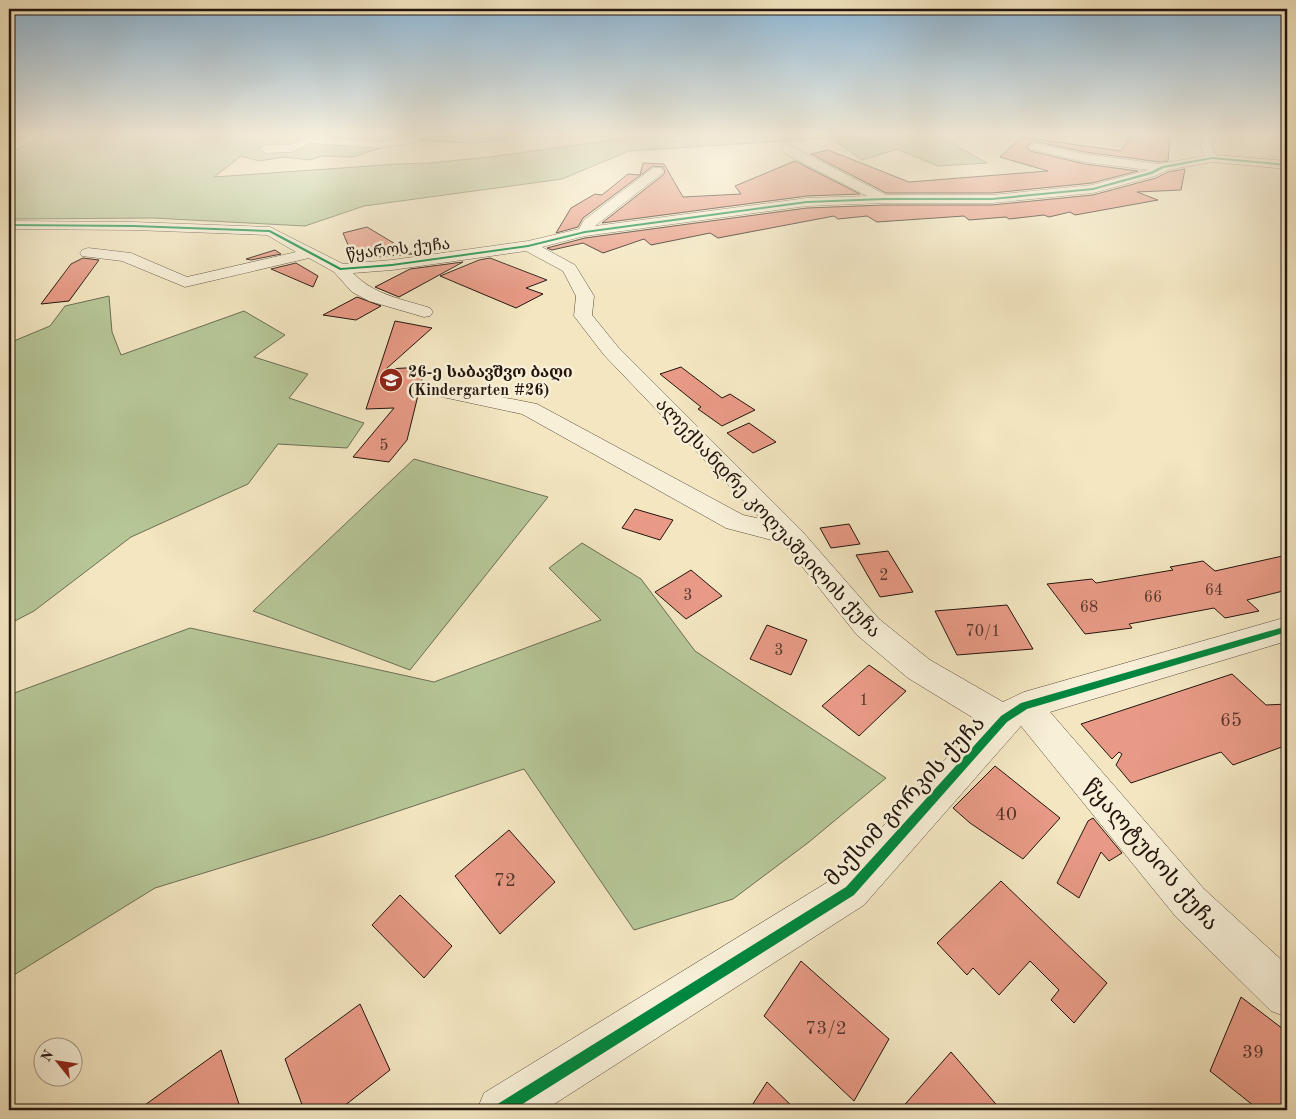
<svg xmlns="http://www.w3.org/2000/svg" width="1296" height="1119" font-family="'Old Standard TT','Noto Serif Georgian',serif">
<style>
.green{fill:#b6c697;stroke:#6c6e52}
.building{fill:#e89a86;stroke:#23150d}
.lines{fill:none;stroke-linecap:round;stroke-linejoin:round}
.minor-casing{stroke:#57493a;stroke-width:1}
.minor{fill:#f7efd7;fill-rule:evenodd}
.cycleway-casing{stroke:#f7efd7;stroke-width:3}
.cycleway{fill:#00873e;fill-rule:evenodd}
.labels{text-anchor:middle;stroke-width:5;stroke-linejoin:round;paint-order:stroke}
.far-street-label{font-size:16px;fill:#23150d;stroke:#f7efd7}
.far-poi-label{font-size:16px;font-weight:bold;fill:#23150d;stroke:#f7efd7;text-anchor:start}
.number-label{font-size:16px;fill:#54362b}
.street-label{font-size:19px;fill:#23150d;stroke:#f7efd7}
.near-number-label{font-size:19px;fill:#54362b}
.near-street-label{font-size:22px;fill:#23150d;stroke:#f7efd7}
</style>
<rect width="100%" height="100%" fill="#f3e6c1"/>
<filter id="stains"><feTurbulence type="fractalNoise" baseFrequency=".004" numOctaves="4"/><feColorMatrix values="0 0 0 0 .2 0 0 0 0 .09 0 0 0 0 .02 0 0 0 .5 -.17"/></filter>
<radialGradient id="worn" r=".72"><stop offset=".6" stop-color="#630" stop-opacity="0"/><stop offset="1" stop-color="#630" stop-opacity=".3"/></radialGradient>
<path class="green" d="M9 134H506L505 139 475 143 404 140 353 157 322 156 310 160 284 157 259 161 241 156 214 177 398 164 430 163 489 157 658 134 674 141 713 134H845L872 140 897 134H936L987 163 938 166 897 149 862 160 831 138 629 151 562 179 364 206 305 226 153 218 9 219V169L14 161 9 159Z
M109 296 112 332 121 355 244 311 285 335 254 357 308 374 289 398 364 423 347 448 278 444 248 484 131 537 34 611 9 624V343L50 326 65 306Z
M414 459 548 497 410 670 253 611Z
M582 543 641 579 695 651 886 778 809 842 733 899 634 930 524 769 324 836 155 888 9 978V695L190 628 434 682 601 620 549 568Z"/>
<path class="building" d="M1132 134H1170L1168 161 1160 162 1085 152 1033 141 1026 147 1030 151 1085 164 1138 171 1092 183 992 193H886L811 154 828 150 909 182 1048 171 1000 157 1021 137 1121 151Z
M795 161 860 194 807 196 602 223 663 175 665 172 663 167 653 166 583 218 578 227 556 233 571 208 595 194 602 195 628 174 640 175 643 163 664 164 683 197 741 194 735 186Z
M1185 169 1181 190 1137 192 1158 200 1075 215 1070 212 1049 217 1044 215 1009 219 1006 217 969 220 964 216 877 222 867 216 838 219 834 216 718 238 710 233 651 245 644 239 603 253 583 243 552 250 547 248 585 238 807 208 884 205H992L1093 195 1156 178 1168 172Z
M367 227 412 254 354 259 343 233Z
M275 250 281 254 251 260 246 259Z
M83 258 99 260 69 301 41 304 71 264Z
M490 258 547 280 526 288 543 294 516 308 440 276 479 260Z
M463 262 399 297 375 287 410 269Z
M296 263 318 276 313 287 271 269Z
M357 297 381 306 356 320 323 315Z
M395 321 432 328 386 369 425 367 407 440 389 462 353 457 394 408 366 409Z
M681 367 722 398 730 394 755 410 722 426 698 409 701 407 660 374Z
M749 423 776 442 753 453 727 433Z
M635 509 673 520 660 540 622 528Z
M849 524 860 544 831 548 820 528Z
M888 551 913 592 880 597 856 555Z
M1287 555V590L1247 600 1259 611 1225 618 1214 608 1129 624 1132 628 1085 634 1047 584 1092 579 1096 583 1173 570 1170 567 1203 561 1215 571Z
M691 570 722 596 686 619 655 592Z
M1007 605 1033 649 957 655 935 611Z
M767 625 807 640 791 675 750 659Z
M869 665 906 691 859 736 822 706Z
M1232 674 1266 705 1287 704V745L1233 765 1221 752 1131 783 1116 765 1122 754 1119 752 1112 759 1081 724Z
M995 766 1060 818 1023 859 970 823 953 808Z
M1093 818 1122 853 1109 861 1101 852 1079 898 1057 883 1088 821Z
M509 830 555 882 500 934 455 876Z
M1001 881 1107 983 1074 1023 1051 1000 1059 990 1030 961 999 995 973 968 967 975 937 943Z
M400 895 452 946 424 978 372 925Z
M801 961 889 1039 854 1101 764 1016Z
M1241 997 1287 1032V1110H1259L1210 1071Z
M360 1004 390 1070 339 1110H304L285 1059Z
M221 1050 241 1110H138Z
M951 1052 1001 1110H900Z
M767 1082 796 1110H749Z"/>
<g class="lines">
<g class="minor-casing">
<path id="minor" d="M29 134H43L9 153V145Z
M416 134H431L416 142 381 148 311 143 291 152 266 153 260 149 266 145H289L309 137 381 142Z
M1205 134H1216L1212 147 1216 155 1287 161V169L1212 162 1167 170 1155 176 1093 193 992 203H884L807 206 585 236 542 247 575 265 594 296 592 315 618 347 801 530 879 619 930 660 1003 702 1024 692 1287 617V641L1050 712 1204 889 1287 965V1017L1271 1011 1176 917 1021 726 864 905 545 1110H477L484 1093 836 877 980 722 908 678 857 635 783 543 726 528 522 414 438 396 434 392 438 388 445 386 537 404 743 515 761 519 604 355 574 316 576 296 563 271 526 251 392 270 353 273C374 295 402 299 430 308L433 312 430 316 424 317 369 301 352 292 334 272 309 258 185 287 122 261 82 256 80 253 82 250 88 248 131 253 187 277 296 252 267 235 134 230 9 229V221L134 222 270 227 343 264 392 260 528 241 579 229 584 220 653 168H661L663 171 661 174 595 226 807 198 867 196 787 155 781 148 787 144 886 195H992L1092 185 1148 170 1085 162 1030 149 1028 147 1030 145 1034 143 1085 154 1160 164 1205 156 1200 147Z"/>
</g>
<use href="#minor" class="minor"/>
<g class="cycleway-casing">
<path id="cycleway" d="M1212 157 1287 164V166L1212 159 1164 168 1152 174 1093 190 992 200H884L807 203 585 233 528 247 392 266 340 270 269 232 134 227 9 226V224L134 225 270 230 341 268 392 264 528 245 585 231 807 201 884 198H992L1093 188 1150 172 1162 166Z
M1287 626V632L1027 709 1007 722 854 895 513 1110H494L496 1105 846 887 1001 716 1021 703Z"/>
</g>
<use href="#cycleway" class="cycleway"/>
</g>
<linearGradient id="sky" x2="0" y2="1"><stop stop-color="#8cb7d8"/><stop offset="0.46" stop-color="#faf4e3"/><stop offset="1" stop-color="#faf4e3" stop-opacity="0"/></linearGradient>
<rect width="1296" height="291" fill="url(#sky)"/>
<defs>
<g id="school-disc" transform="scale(1.25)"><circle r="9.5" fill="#8f2418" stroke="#f7efd7"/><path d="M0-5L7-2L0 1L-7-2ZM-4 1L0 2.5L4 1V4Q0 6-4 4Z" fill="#fff"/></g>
</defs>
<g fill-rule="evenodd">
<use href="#school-disc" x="391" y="380"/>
</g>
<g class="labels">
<g class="far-street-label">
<text transform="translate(398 248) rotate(-6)" y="6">წყაროს ქუჩა</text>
</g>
<g class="far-poi-label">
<text x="408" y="377">26-ე საბავშვო ბაღი<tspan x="408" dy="18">(Kindergarten #26)</tspan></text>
</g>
<g class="number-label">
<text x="384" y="450">5</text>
<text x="884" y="580">2</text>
<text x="1214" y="595">64</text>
<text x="688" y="600">3</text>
<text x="1153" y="602">66</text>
<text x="1089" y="612">68</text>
<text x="983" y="636">70/1</text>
<text x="779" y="655">3</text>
<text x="864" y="705">1</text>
</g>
<g class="street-label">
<text transform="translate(769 517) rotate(47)" y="7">ალექსანდრე კოღუაშვილის ქუჩა</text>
</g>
<g class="near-number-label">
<text x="1231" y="726">65</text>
<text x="1006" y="820">40</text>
<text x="505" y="886">72</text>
<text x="826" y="1034">73/2</text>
<text x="1253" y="1058">39</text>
</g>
<g class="near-street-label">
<text transform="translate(904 800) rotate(-47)" y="8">მაქსიმ გორკის ქუჩა</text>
<text transform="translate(1152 854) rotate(49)" y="8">წყალტუბოს ქუჩა</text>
</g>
</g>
<rect width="1296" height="1119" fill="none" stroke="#f3e6c1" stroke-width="30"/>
<rect x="10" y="10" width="1276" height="1099" fill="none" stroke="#23150d" stroke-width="2.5"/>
<rect x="15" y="15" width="1266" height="1089" fill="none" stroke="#23150d"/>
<g transform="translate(58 1062) rotate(300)"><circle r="24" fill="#f7efd7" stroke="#a29886"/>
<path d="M0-4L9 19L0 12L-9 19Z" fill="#8f2418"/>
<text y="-8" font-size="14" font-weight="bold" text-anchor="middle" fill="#23150d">N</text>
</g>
<rect width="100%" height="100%" filter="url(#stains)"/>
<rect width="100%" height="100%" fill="url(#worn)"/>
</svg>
